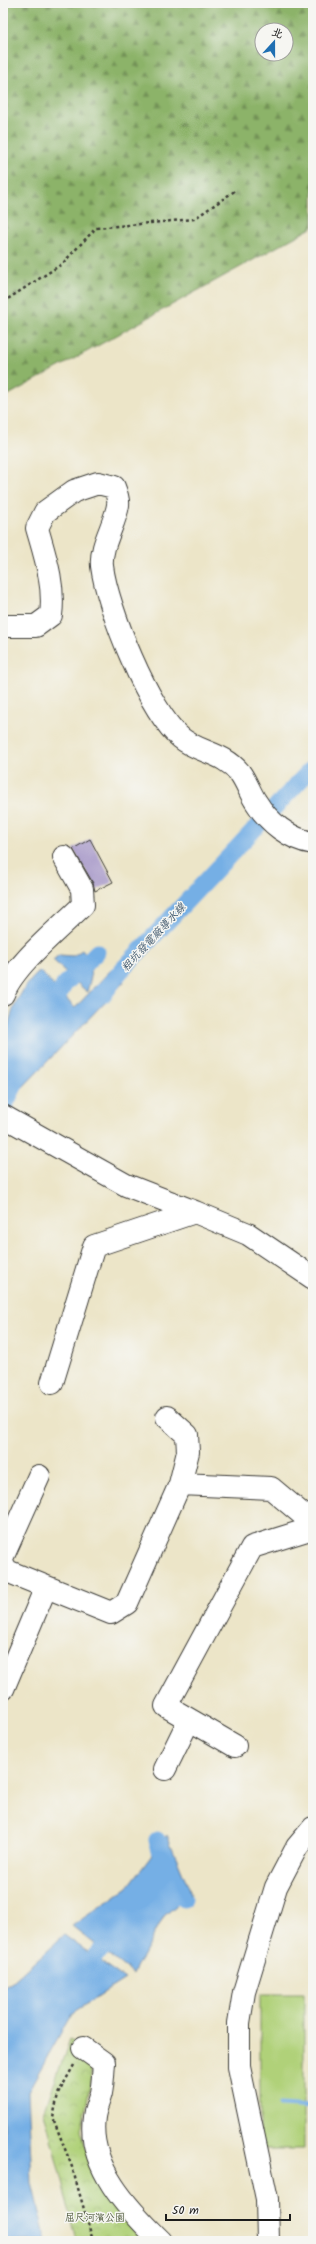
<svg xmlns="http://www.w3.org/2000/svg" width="316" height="2244" font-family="Kalam,'LXGW WenKai TC',sans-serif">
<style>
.forest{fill:url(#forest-firs);stroke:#546842;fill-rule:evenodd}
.park{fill:url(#park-crowns);stroke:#66764a}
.garden{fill:#b0d179;stroke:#66764a}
.water{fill:#74afe5;stroke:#486680}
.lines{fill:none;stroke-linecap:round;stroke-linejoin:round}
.stream{stroke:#74afe5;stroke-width:5}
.canal{stroke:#74afe5;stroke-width:17}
.building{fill:#aa9cca}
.minor-casing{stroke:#3b3a36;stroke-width:24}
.path{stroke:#3b3a36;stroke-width:2.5;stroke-dasharray:3 3;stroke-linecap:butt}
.minor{stroke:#fff;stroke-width:22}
.labels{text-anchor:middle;stroke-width:3;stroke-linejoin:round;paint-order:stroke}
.park-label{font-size:10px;fill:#505b3d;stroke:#f6f6f2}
.water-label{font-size:11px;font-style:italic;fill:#3f576c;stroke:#f6f6f2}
</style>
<defs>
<pattern id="forest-firs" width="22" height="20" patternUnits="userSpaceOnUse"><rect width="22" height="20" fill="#8cb369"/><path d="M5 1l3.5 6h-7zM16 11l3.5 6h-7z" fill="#729156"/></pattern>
<pattern id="park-crowns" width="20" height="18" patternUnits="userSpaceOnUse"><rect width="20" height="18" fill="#b0d179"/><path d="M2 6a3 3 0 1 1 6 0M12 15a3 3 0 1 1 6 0" fill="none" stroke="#97b368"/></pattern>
</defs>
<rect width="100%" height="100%" fill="#f6f6f2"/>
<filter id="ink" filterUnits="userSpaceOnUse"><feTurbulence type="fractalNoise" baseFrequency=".025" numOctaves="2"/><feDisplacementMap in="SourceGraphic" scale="8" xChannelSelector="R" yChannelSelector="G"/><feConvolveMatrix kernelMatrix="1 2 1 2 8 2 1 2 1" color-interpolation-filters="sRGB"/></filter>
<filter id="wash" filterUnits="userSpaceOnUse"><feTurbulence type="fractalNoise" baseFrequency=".012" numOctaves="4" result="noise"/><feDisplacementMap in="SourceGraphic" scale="16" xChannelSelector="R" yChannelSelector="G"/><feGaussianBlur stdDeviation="0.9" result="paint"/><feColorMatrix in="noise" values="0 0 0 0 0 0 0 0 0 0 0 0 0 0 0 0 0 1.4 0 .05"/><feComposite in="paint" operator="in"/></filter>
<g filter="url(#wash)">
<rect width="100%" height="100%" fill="#ece5c8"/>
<path class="forest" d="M3 3H313V227L3 398ZM262 30H286V54H262Z"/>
<path class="park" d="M70 2039 97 2050 91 2072 89 2092 81 2130 92 2170 129 2226 142 2241H77L44 2112Z"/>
<path class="garden" d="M260 1994H304V2149H260Z"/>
<path class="water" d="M82 950 96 962 90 971 91 977 87 992 53 960 59 955 73 956Z
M111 970 124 982 20 1090 3 1083C3 1041 7 1000 40 971L75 1008Z
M167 1835 191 1893 164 1916 133 1974 72 1926 128 1887Z
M64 1935 125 1979 72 2013 28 2091 32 2183 46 2241H3V1986L11 1983Z"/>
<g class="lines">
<path class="stream" d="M280 2105 313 2107"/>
<path class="canal" d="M104 994 119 973 313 767
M50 1013 64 985 97 952
M3 1109 24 1066
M157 1840 169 1884 184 1899
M78 1973 117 1934"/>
</g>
<g id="blocks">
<path class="building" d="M90 839 113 882 95 891 93 883 73 849Z"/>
</g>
</g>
<g filter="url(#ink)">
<use href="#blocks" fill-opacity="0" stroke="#3b3a36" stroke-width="1"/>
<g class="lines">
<g class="minor-casing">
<path id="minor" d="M8 626H36L51 615C55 585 45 556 37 528L45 512 74 491 98 483 114 487C116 492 119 500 118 505 115 525 100 545 102 566 107 607 149 712 181 738 199 753 223 752 240 773 246 781 250 793 256 802 268 822 289 839 313 843
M3 994C14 965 60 928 83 905L82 889 64 857
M3 1116 126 1185 195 1212
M52 1383 94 1246 195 1212 248 1234 313 1278
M167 1417 187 1435 188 1452 180 1484
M3 1556 39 1476
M3 1564 7 1571 111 1613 127 1603 180 1484 271 1488 302 1514 313 1518
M3 1689 46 1587
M235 1746 166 1706 252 1547 313 1528
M165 1769 189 1720
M83 2048 104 2063C103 2073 103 2083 101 2093 99 2101 95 2109 94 2117 87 2166 129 2210 161 2241
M268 2241 267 2199 239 2067V2023L244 1992 276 1887 297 1847 313 1828"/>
</g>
<path class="path" d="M3 302 62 264 96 228 194 219 236 190
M74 2065 58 2094 53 2118 72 2167 93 2241"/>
<use href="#minor" class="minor"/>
</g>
</g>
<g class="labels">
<g class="park-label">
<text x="95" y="2221">屈尺河濱公園</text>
</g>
<g class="water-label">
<text transform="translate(153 937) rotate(-47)" y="4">粗坑發電廠導水線</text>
</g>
</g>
<rect width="316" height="2244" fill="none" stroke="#f6f6f2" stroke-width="16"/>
<g transform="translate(274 42) rotate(21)"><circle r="19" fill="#f6f6f2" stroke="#9f9f9c"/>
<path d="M0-3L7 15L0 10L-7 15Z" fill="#1f6fb2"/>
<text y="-6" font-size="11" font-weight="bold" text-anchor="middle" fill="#1c1c1c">北</text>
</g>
<path d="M166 2214v6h124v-6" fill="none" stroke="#1c1c1c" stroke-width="2"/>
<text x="172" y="2214" font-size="12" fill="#1c1c1c" stroke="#f6f6f2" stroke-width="3" paint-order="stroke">50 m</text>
</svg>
